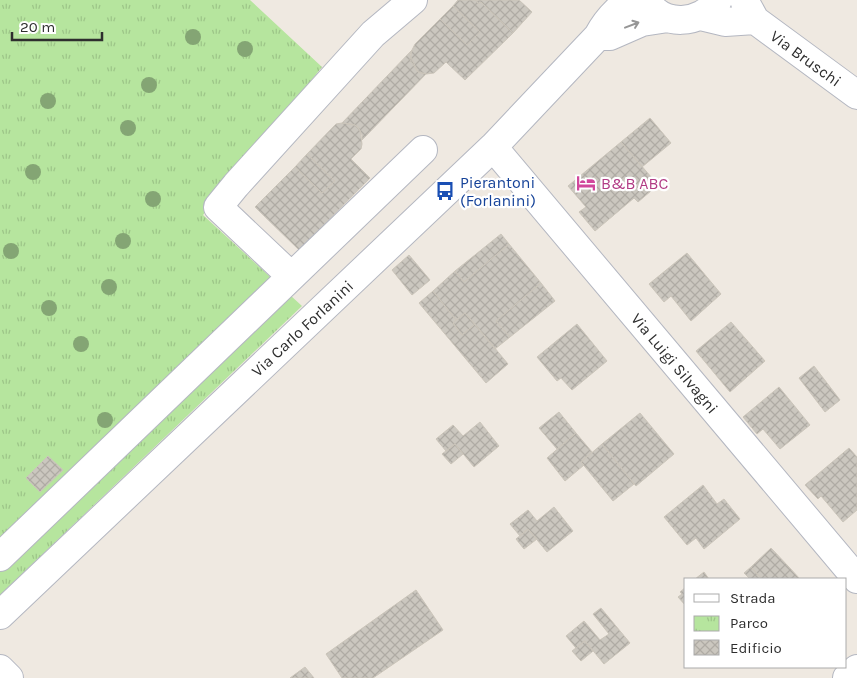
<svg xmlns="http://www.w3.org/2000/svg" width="857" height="678" font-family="Karla,sans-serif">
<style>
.park{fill:url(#park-tufts)}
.building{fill:url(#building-cross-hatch);stroke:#cbc5ba}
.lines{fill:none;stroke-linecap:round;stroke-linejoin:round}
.minor-casing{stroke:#b4b7c1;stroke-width:30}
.minor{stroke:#fff;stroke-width:28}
.tree{fill:#84a574}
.oneway{stroke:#969696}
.labels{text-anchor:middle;stroke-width:4.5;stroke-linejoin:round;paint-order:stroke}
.street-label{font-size:16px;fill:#2e2e2e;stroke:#fff}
.transit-label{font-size:16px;fill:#164399;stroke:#fff;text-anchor:start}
.hotel-label{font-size:16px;fill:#b23c85;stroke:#fff;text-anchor:start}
</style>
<defs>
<pattern id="park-tufts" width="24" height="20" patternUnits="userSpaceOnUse" patternTransform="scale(1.25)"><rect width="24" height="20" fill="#b6e59e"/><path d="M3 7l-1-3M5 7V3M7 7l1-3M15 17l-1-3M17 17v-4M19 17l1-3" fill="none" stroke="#9dc588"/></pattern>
<pattern id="building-cross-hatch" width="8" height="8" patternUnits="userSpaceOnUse" patternTransform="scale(1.25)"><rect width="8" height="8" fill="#cbc7bf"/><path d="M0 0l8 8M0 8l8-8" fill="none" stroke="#afaba4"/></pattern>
</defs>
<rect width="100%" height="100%" fill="#efe9e1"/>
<path class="park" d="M0 0H250L322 67 203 215 302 306 0 595Z"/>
<path class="building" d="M458 0H475L479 4 481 2 513 33 465 80 446 62 434 73 426 74 418 72 410 60 412 50 415 44 440 19 467 45 480 32 453 6Z
M475 0H519L532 12 513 33 481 2 479 4Z
M453 6 480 32 467 45 440 19Z
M412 50 410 55 418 72 426 74 362 140V135L358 127 355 125 342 123Z
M650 118 671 143 642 167 621 142Z
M342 123 355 125 360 130 362 144 361 149 351 159 370 178 299 250 255 207 295 167 322 193 335 181 307 154 336 124Z
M621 142 658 185 638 202 634 198 595 231 579 212 586 207 568 186Z
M307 154 335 181 322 193 295 167Z
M501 234 509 244 464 282 455 271Z
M509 244 541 283 496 321 510 337 495 349 465 313 456 320 433 291 455 271 464 282Z
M687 253 721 294 691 321 671 296 664 302 649 284Z
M409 255 430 280 412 295 392 270Z
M541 283 555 301 510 337 496 321Z
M433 291 456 320 453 323 462 335 475 324 508 364 486 383 419 303Z
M465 313 475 324 462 335 453 323Z
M731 322 765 361 730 392 696 351Z
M577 324 607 361 572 390 561 378 557 381 537 357Z
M814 366 840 400 825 412 799 378Z
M779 387 810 425 780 449 763 429 757 434 743 417Z
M559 412 576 433 557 449 539 428Z
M640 413 674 454 636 486 602 444Z
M480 422 499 446 474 467 455 444 446 451 436 439 453 425 463 436Z
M576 433 592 452 581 462 584 465 565 481 547 458Z
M455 444 463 454 451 464 442 454Z
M602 444 634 484 613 501 581 462Z
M849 448 857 457V510L843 522 821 496 818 499 805 485Z
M48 456 63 470 40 492 26 478Z
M703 485 717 504 724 499 740 519 704 549 696 538 687 545 664 517Z
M554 507 573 531 547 552 528 529 520 536 510 524 528 510 537 521Z
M528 529 537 539 524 549 516 539Z
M771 548 788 566 800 579H762L751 567Z
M751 567 762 579H750L744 573Z
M704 572 709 579H695Z
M686 587V606L678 597 682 594 680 592Z
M416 590 443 630 373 678H342L326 654Z
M601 608 630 643 604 664 585 641 576 648 566 636 584 621 600 640 609 634 593 614Z
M585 641 593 651 581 661 572 651Z
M305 667 314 678H290Z"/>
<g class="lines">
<g class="minor-casing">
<path id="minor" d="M646 0C662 28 701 25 718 0
M744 0 755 20 857 95
M700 16 725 22 755 20
M598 36H610L642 22 668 18
M493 147 857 579
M291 276 218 207 236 185 373 34 413 0
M0 557 423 150
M0 615 493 147 598 36C606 21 616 10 630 0
M0 669 9 678
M847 678 857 669"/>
</g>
<use href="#minor" class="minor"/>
</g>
<g class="tree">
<circle cx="193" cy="37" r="8"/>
<circle cx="245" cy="49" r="8"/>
<circle cx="149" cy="85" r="8"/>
<circle cx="48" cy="101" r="8"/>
<circle cx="128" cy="128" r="8"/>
<circle cx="33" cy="172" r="8"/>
<circle cx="153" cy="199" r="8"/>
<circle cx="123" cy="241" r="8"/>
<circle cx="11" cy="251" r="8"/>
<circle cx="109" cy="287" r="8"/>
<circle cx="49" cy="308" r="8"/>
<circle cx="81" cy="344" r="8"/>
<circle cx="105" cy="420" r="8"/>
</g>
<defs><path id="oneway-shaft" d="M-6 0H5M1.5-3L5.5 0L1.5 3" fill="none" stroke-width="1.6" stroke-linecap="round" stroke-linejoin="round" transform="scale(1.25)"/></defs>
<use class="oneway" href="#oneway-shaft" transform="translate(632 25) rotate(-21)"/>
<defs>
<g id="hotel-bare" transform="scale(1.5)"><path d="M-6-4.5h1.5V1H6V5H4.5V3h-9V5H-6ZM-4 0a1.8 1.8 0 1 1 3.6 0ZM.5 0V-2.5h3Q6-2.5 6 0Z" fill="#d1479c" stroke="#fff" stroke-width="2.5" paint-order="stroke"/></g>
<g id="bus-bare" transform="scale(1.5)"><path d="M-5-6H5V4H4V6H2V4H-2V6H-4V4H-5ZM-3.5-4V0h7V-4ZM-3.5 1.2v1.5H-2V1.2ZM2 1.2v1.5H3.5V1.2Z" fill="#1a4fb4" stroke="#fff" stroke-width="2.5" paint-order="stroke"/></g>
</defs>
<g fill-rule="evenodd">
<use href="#hotel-bare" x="586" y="183"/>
<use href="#bus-bare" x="445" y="191"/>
</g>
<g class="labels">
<g class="street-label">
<text transform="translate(806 58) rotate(36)" y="6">Via Bruschi</text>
<text transform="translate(302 328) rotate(-43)" y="6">Via Carlo Forlanini</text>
<text transform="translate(675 363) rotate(50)" y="6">Via Luigi Silvagni</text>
</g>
<g class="transit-label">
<text x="460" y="188">Pierantoni<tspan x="460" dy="18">(Forlanini)</tspan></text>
</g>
<g class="hotel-label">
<text x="601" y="189">B&amp;B ABC</text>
</g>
</g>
<rect x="684" y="578" width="162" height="90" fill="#ffffff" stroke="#ababab"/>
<rect x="694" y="594" width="25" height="8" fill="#ffffff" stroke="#ababab"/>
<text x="730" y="603" font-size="15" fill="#2e2e2e">Strada</text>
<rect x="694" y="616" width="25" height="15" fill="url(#park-tufts)" stroke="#ababab"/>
<text x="730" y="628" font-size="15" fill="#2e2e2e">Parco</text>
<rect x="694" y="640" width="25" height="15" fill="url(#building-cross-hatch)" stroke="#ababab"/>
<text x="730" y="653" font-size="15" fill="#2e2e2e">Edificio</text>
<path d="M12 32v8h90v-8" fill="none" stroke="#2e2e2e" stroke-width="2.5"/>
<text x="20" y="32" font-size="15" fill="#2e2e2e" stroke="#ffffff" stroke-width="4" paint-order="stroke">20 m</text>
</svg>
